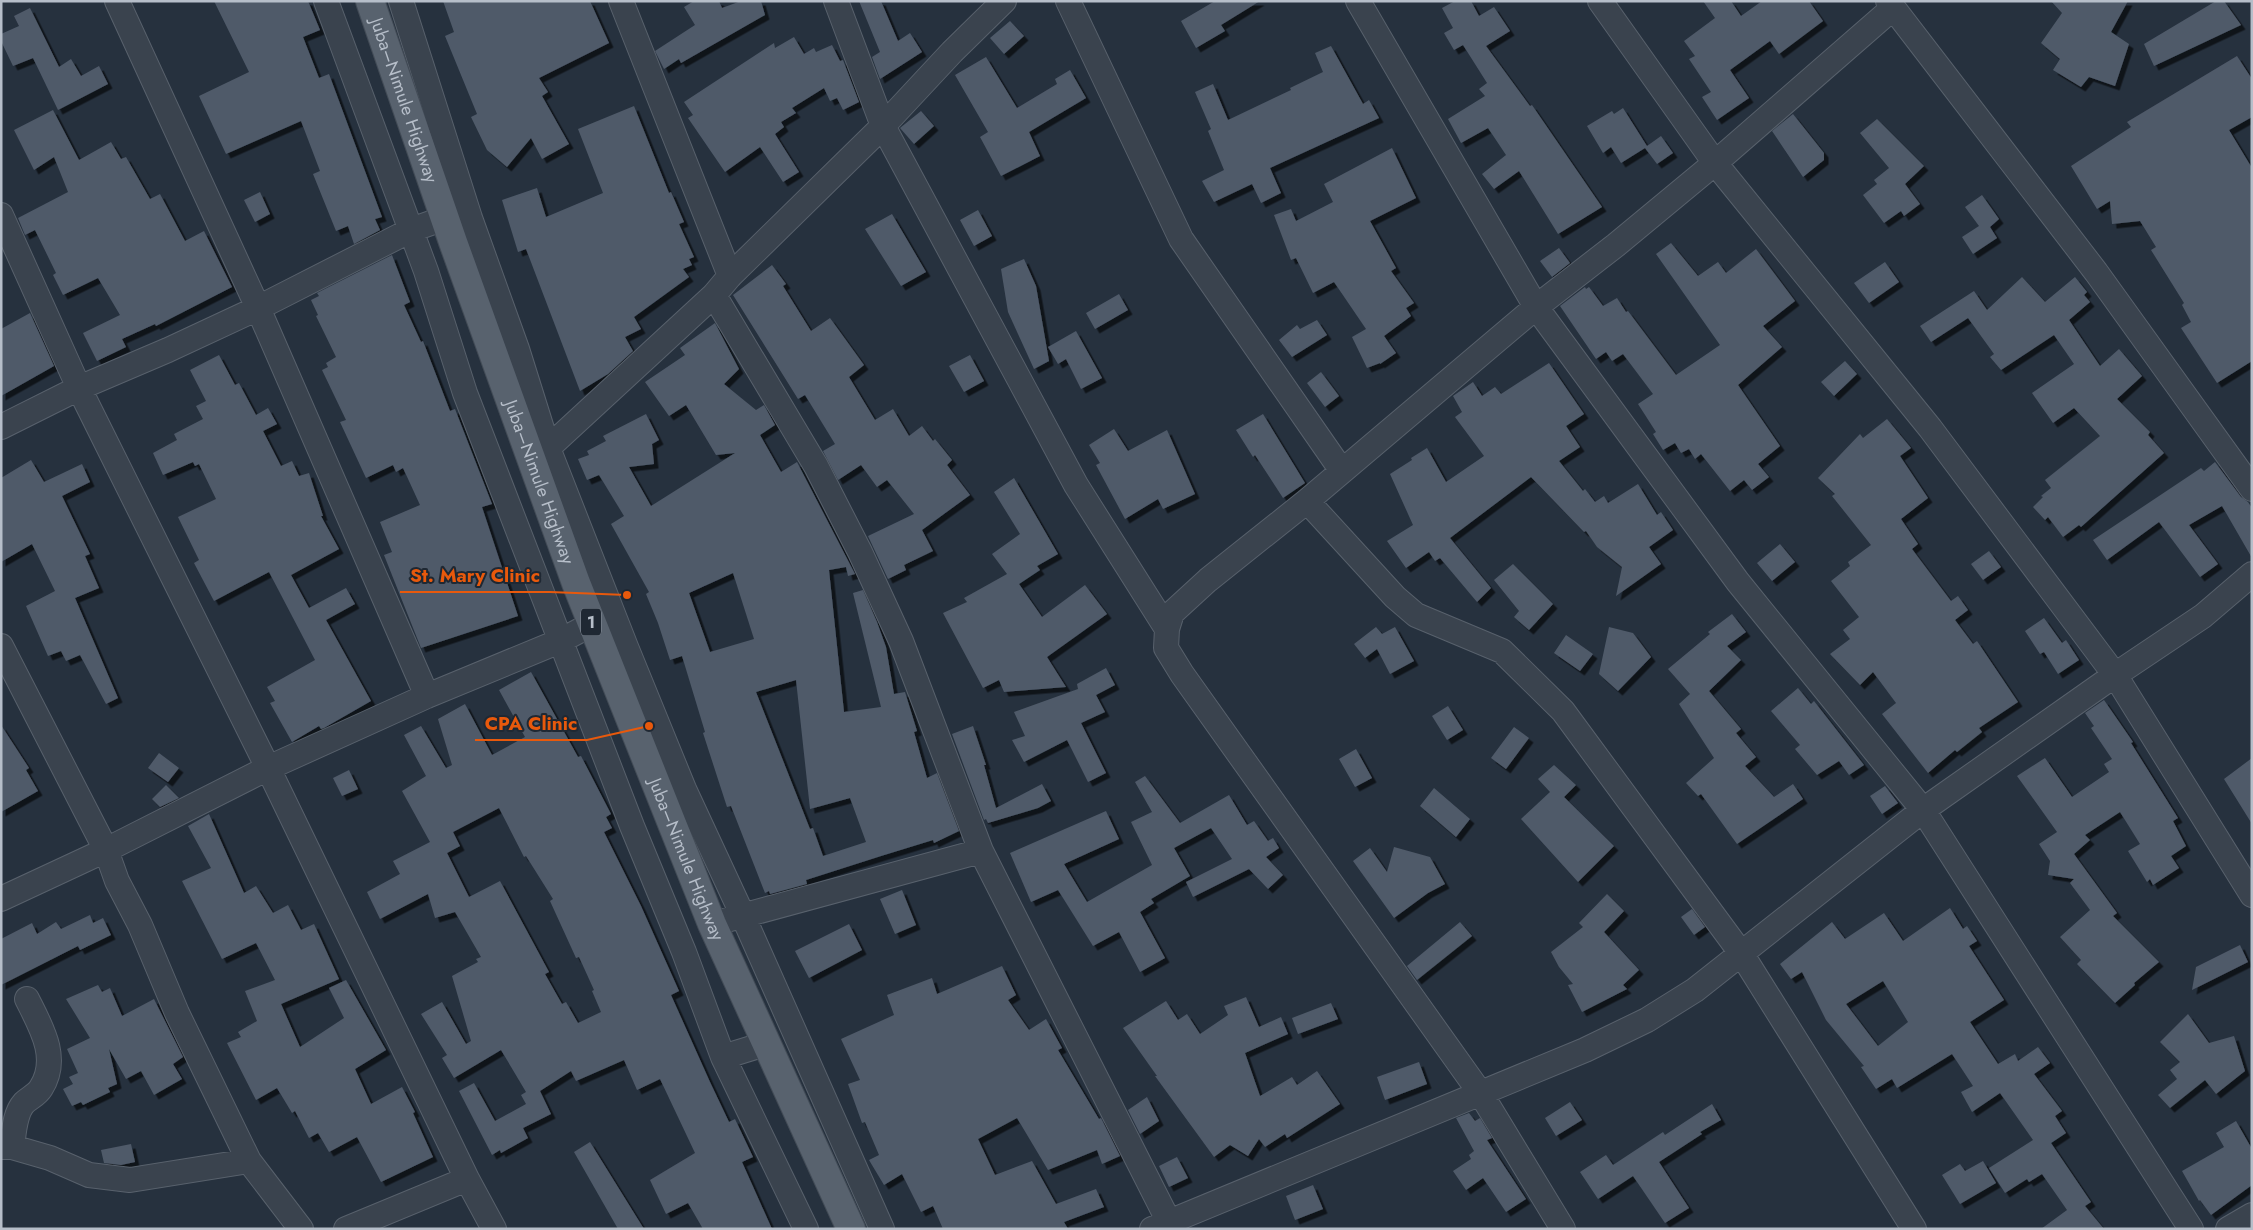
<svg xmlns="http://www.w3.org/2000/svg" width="2253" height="1230" font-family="Jost,sans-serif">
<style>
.building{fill:#4f5a69;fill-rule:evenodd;filter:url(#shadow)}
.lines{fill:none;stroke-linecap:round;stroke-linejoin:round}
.minor-casing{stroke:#58616c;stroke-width:26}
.primary-casing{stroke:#434c57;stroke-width:30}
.minor{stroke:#3a434e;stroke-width:24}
.primary{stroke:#58626e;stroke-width:28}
.labels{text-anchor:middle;stroke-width:4;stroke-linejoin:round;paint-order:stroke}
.shield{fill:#1f2833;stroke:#89919c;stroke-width:1}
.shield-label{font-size:16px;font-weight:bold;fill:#b6bec9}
.street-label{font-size:18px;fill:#b6bec9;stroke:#1f2833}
.leader{fill:none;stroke:#e8590c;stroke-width:2}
.callout-dot{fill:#e8590c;stroke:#1f2833;stroke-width:2}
.callout-label{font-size:19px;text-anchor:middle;font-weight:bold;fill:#e8590c;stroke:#1f2833;stroke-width:4;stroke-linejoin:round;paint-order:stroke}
</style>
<defs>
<filter id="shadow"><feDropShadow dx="4.5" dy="4.5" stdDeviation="0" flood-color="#0009"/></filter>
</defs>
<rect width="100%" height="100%" fill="#26313e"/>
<path class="building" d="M214 1H308L320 30 303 37 319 78 329 74 382 217 375 219 380 230 354 244 348 226 336 231 313 174 320 171 301 121 226 154 199 96 249 72Z
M443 1H590L609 43 539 78 548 92 542 96 569 144 542 159 531 138 507 167 487 150 471 117 477 114 445 36 454 32Z
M694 1H719L722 8 741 1H761L765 15 681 63 679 59 664 69 655 51 695 25 684 7Z
M859 1H881L898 41 910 33 922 52 880 79 872 57 880 52Z
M1215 1H1260L1221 25 1225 31 1196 48 1181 21Z
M1455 1H1471L1479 16 1494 7 1510 31 1486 46 1530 106 1532 105 1602 207 1558 234 1519 171 1494 189 1482 174 1506 155 1488 128 1461 143 1448 119 1485 96 1479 89 1487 83 1463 45 1454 50 1444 33 1453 28 1442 8Z
M1703 1H1731L1741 16 1762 1H1809L1823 21 1779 54 1770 41 1730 70 1749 98 1717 120 1702 97 1711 92 1689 59 1695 56 1684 41 1715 18Z
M2051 1H2128L2111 32 2129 44 2115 86 2089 77 2081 87 2053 70 2060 59 2041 43 2062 13Z
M2216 1H2224L2241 25 2154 66 2144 44Z
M30 8 59 67 71 59 81 76 99 66 108 84 58 110 33 58 13 66 1 41V34L19 26 14 16Z
M1010 21 1024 36 1004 54 990 38Z
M794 37 804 54 814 48 816 52 832 45 840 61 843 60 859 102 843 110 837 98 830 101 824 88 792 108 796 113 781 122 784 127 775 134 799 172 783 182 760 147 725 172 688 118 693 115 684 102 774 43 775 48Z
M1331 46 1363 104 1369 100 1379 118 1270 168 1281 193 1261 203 1252 184 1214 202 1202 181 1224 170 1208 131 1211 129 1195 92 1213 84 1228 120 1291 90 1290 88 1323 72 1315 53Z
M2237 56 2252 79V117L2229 130 2252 168V361L2217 383 2181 328 2191 322 2182 305 2184 303 2151 250 2156 247 2140 221 2112 224 2110 201 2097 209 2071 166 2131 127 2127 122Z
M986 57 1017 108 1057 84 1055 79 1070 70 1086 98 1029 132 1040 156 1001 176 980 137 988 132 955 75Z
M634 106 669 193 671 192 684 222 679 224 694 257 689 259 692 265 683 269 689 277 634 317 641 329 625 337 633 351 608 374 580 391 526 249 518 252 502 200 537 188 546 217 603 193 578 129Z
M1623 108 1647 146 1661 136 1673 153 1657 164 1645 148 1621 163 1611 147 1603 153 1587 126 1612 111 1614 114Z
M53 110 79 160 111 142 121 159 126 157 150 199 160 194 185 241 204 231 232 287 156 326 155 324 122 339 126 347 97 361 83 333 120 315 98 278 63 295 53 275 56 273 35 230 25 235 18 218 68 192 54 157 34 170 14 130Z
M921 111 934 126 914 144 900 128Z
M1793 114 1824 153V160L1803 177 1772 131Z
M1877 119 1924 166 1905 184 1920 204 1904 216 1901 211 1884 223 1863 195 1877 184 1874 180 1889 168 1860 133Z
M1392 148 1416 198 1370 221 1396 268 1391 271 1414 303 1406 308 1411 316 1384 336 1396 353 1380 364V363L1367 368 1352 337 1366 329 1334 282 1313 293 1296 258 1291 260 1274 215 1291 209 1296 221 1333 202 1324 184Z
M260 192 270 214 255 222 244 200Z
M1982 195 1999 219 1990 227 1997 238 1973 254 1962 237 1979 226 1965 207Z
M978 210 992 236 974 246 960 220Z
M892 214 926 272 901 286 865 229Z
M1671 243 1698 276 1718 262 1726 273 1756 249 1795 301 1763 326 1782 347 1738 385 1780 446 1758 464 1769 477 1752 490 1744 480 1730 491 1701 454 1695 459 1689 449 1681 453 1675 443 1663 450 1653 434 1656 432 1638 404 1653 394 1623 354 1612 361 1606 352 1596 359 1560 306 1585 287 1586 289 1589 287 1603 306 1617 298 1626 312 1628 311 1676 375 1720 345 1656 254Z
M1559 248 1570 263 1552 277 1540 261Z
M392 255 410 302 404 305 421 342 423 341 450 411 455 409 492 504 482 507 518 616 421 648 384 555 392 552 380 522 420 505 403 468 396 472 393 465 366 478 340 422 346 420 322 370 328 367 326 363 336 357 316 316 318 315 311 300 319 296 317 293Z
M1024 259 1036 286 1049 361 1034 369 1008 312 1001 269Z
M1885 262 1899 282 1869 303 1854 283Z
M772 265 786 284 783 286 811 331 830 318 864 365 849 377 875 420 893 409 909 436 922 426 933 441 935 439 952 460 947 465 970 495 922 530 933 551 904 565 906 570 888 579 868 536 914 514 887 480 877 487 861 465 838 480 823 451 835 444 805 395 798 399 733 295Z
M2022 277 2045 302 2075 277 2087 292 2084 295 2090 302 2069 320 2100 366 2119 349 2142 376 2117 399 2150 432 2148 435 2164 453 2081 527 2079 525 2063 537 2048 517 2045 520 2033 507 2043 497 2041 496 2051 488 2045 480 2100 436 2074 408 2053 423 2032 393 2074 364 2054 335 2001 370 1990 357 1994 354 1968 318 1931 342 1920 326 1974 291 1987 310Z
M1119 294 1128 310 1095 329 1086 313Z
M30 313 54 366 1 396V329Z
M1317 320 1327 335 1292 357 1279 340 1297 325 1300 329Z
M715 323 739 369 724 384 756 410 764 405 775 425 760 435 781 472 797 462 855 574 848 576 846 567 829 570 844 712 881 707 853 593 863 590 877 622 886 647 894 694 905 692 917 731 914 732 927 778 937 773 959 831 934 843 933 840 881 856 806 880 807 884 770 894 769 891 765 893 731 806 727 807 703 733 705 732 682 656 670 660 658 623 646 594 649 592 611 524 624 516 599 475 587 480 578 459 589 455 587 451 606 441 603 436 646 414 659 440 652 444 654 464 629 467 651 506 735 453 716 455 686 405 669 416 645 382 685 355 680 348ZM733 573 754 639 710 652 689 593ZM796 680 810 809 850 798 866 842 823 856 813 828 810 829 756 692Z
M1076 331 1102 378 1081 389 1066 359 1058 364 1048 347Z
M219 355 235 385 239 383 256 415 268 408 277 424 263 431 281 466 292 461 299 476 309 473 323 516H321L339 549 291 575 309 608 346 588 355 604 326 620 371 701 324 728 321 729 319 726 292 742 270 703 275 701 267 687 315 660 269 572 214 601 194 563 199 560 178 517 216 499 199 464 195 466 193 462 163 475 153 453 177 440 174 434 203 419 196 406 206 401 190 370Z
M970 355 984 381 964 392 949 366Z
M1845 361 1857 374 1834 396 1821 382Z
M1549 363 1584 414 1566 426 1580 447 1559 461 1583 491 1585 489 1595 502 1604 496 1608 503 1638 484 1657 515 1661 512 1673 530 1649 547 1661 564 1616 596 1622 567 1597 547 1586 531 1584 532 1531 477 1450 538 1491 588 1477 602 1440 558 1435 561 1429 552 1406 568 1387 541 1413 525 1390 474 1412 460 1411 458 1427 448 1446 482 1484 456 1455 417 1462 412 1453 396 1473 382 1482 396 1495 387 1501 394Z
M1321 372 1339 396 1325 407 1307 383Z
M1263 414 1305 483 1283 498 1255 455 1253 457 1236 430Z
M1887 419 1911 448 1900 456 1928 498 1901 519 1918 544 1912 549 1951 601 1958 596 1968 610 1955 620 1973 644 1977 641 2018 702 1979 728 1982 732 1957 752 1955 750 1928 773 1882 714 1896 703 1873 672 1860 685 1830 654 1850 639 1843 630 1859 617 1831 581 1850 566 1848 562 1871 545 1832 496 1835 494 1818 478 1860 434 1863 438Z
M1114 429 1128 451 1167 430 1195 494 1163 509 1158 499 1125 519 1096 465 1100 463 1089 445Z
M31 460 44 482 82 464 90 482 62 496 90 554 85 556 99 588 75 598 118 698 106 704 80 655 66 661 61 651 48 656 26 606 55 591 32 544 1 562V478Z
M2215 462 2241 497 2248 502 2252 508V558L2222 506 2189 525 2218 564 2200 577 2159 522 2107 560 2093 540 2201 468 2204 471Z
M1014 478 1058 554 1037 566 1040 570 1019 584 1042 617 1085 585 1107 614 1047 657 1066 687 1004 692 999 680 983 688 943 613 967 602 964 598 1007 574 992 554 1020 534 994 492Z
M1780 544 1795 562 1772 581 1757 563Z
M1989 551 2001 567 1983 580 1971 564Z
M1513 564 1553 604 1529 630 1514 617 1519 611 1494 580Z
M1732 614 1746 632 1727 646 1741 660 1709 691 1741 729 1736 733 1756 757 1745 766 1774 797 1793 784 1803 799 1737 844 1701 794 1698 796 1686 783 1714 758 1679 704 1690 694 1668 669 1710 634 1708 632Z
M2044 618 2062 643 2066 640 2079 660 2058 674 2044 652 2040 654 2025 631Z
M1376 627 1382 634 1395 627 1414 661 1390 674 1377 649 1365 658 1354 644Z
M1609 627 1633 633 1651 657 1618 691 1599 674Z
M1566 635 1593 654 1580 671 1554 653Z
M1106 668 1115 685 1096 695 1105 712 1081 723 1106 773 1088 782 1067 740 1024 762 1012 740 1025 736 1014 712 1078 689 1077 684Z
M531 672 578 757 581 756 611 814 606 817 612 828 604 832 641 906 679 991 671 995 710 1082 729 1122 735 1119 753 1157 742 1162 772 1229H703L688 1203 666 1214 650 1180 695 1153 660 1079 637 1090 624 1060 576 1081 571 1071 540 1091 551 1114 523 1128 528 1138 501 1153 500 1150 492 1155 459 1091 474 1083 495 1121 526 1104 521 1095 526 1092 501 1050 454 1078 442 1058 447 1055 421 1014 442 1002 466 1044 471 1041 452 976 478 962 476 959 481 957 455 912 435 918 428 894 380 919 367 892 400 874 393 861 430 842 402 791 426 776 404 735 421 726 446 768 452 765 438 719 465 704 492 755 525 737 499 690ZM499 808 524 857 526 856 553 899 550 901 576 958 579 957 594 990 592 991 601 1012 578 1023 566 1002 562 1004 545 974 549 972 500 881 469 897 447 853 460 846 453 832Z
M1798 688 1811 704 1814 701 1864 765 1849 775 1839 761 1817 775 1795 749 1800 745 1771 711Z
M2104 700 2133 742 2131 743 2178 818 2173 821 2186 846 2171 856 2179 868 2153 885 2150 879 2147 882 2128 851 2140 844 2120 812 2085 835 2090 840 2074 854 2117 913 2113 916 2159 962 2134 983 2135 985 2115 1003 2077 964 2081 960 2060 937 2090 910 2070 883 2074 879 2048 875 2050 861 2039 844 2057 832 2017 776 2045 758 2072 797 2109 772 2104 764 2112 759 2091 728 2094 726 2085 713Z
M1448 706 1463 730 1447 740 1432 716Z
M1 725 29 768 26 770 38 791 1 812Z
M973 726 986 765H984L996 808 1042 784 1051 801 1038 808 988 823 986 819 984 820 952 734Z
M1514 727 1529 738 1506 769 1491 758Z
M1356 749 1372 778 1355 787 1339 759Z
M159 753 179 768 168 782 148 768Z
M2252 758V824L2224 779Z
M1554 765 1576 785 1564 797 1614 846 1578 882 1521 819 1550 792 1538 779Z
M349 770 358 789 342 796 333 778Z
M1145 776 1180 823 1229 795 1247 825 1254 821 1268 841 1273 838 1279 848 1266 857 1283 875 1268 889 1249 869 1193 897 1186 882 1232 859 1211 828 1174 848 1190 876 1151 899 1154 903 1140 912 1165 958 1140 972 1119 932 1093 946 1058 890 1031 902 1010 853 1106 811 1119 839 1064 864 1087 902 1152 865 1131 822 1152 812 1135 782Z
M166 785 179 798 160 807 152 799Z
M1885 786 1898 803 1882 814 1870 796Z
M1434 788 1470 819 1456 837 1420 806Z
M209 814 244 893 256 886 273 913 288 905 301 930 314 924 339 979 281 1004 300 1047 344 1018 329 988 346 980 386 1050 355 1069 371 1104 402 1087 415 1112 413 1113 433 1157 381 1182 357 1137 329 1152 318 1133 309 1138 295 1111 292 1113 277 1088 256 1100 227 1043 241 1037 238 1032 257 1021 245 991 275 980 256 943 222 959 182 881 211 868 188 826Z
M1394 847 1430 857 1445 884 1428 893 1394 918 1353 861 1370 848 1387 872Z
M902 890 916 925 895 934 880 899Z
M1607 894 1624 911 1604 932 1639 970 1623 985 1627 989 1582 1012 1568 985 1573 984 1559 967 1551 952 1583 927 1579 923Z
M1950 908 1963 929 1967 926 1977 941 1969 946 2004 1000 1970 1022 1998 1064 2015 1054 2018 1061 2038 1047 2050 1063 2034 1074 2062 1111 2055 1116 2066 1133 2051 1143 2091 1202 2085 1206 2104 1229H2041L2067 1210 2042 1174 2029 1182 2027 1179 2005 1193 1989 1168 2033 1140 2000 1093 1972 1112 1961 1092 1973 1086 1952 1054 1897 1088 1892 1079 1876 1089 1861 1067 1864 1066 1826 1020 1802 972 1791 979 1780 964 1832 922 1845 939 1884 913 1903 941ZM1883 981 1908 1022 1878 1046 1846 1004Z
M1692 909 1705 927 1694 935 1681 917Z
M90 915 93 923 103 918 111 935 80 950 78 946 1 985V939L32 923 37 934 56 922 61 929Z
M1460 922 1472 936 1417 980 1407 966Z
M849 924 862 950 809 978 795 951Z
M2240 945 2248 962 2192 990 2196 967Z
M1002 966 1016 995 1008 1000 1029 1030 1046 1019 1062 1048 1058 1050 1099 1119 1101 1118 1120 1156 1102 1164 1097 1150 1048 1170 1017 1118 978 1139 995 1175 1032 1161 1056 1204 1096 1189 1104 1207 1064 1222 1068 1229H943L933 1206 921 1212 902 1174 884 1185 869 1160 879 1155 865 1122 862 1123 848 1084 860 1080 841 1039 894 1015 887 995 932 978 937 994Z
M98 985 102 992 110 988 122 1016 154 999 183 1057 173 1064 182 1079 154 1095 141 1071 126 1079 109 1049 117 1084 108 1088 110 1092 83 1105 81 1102 72 1106 63 1089 73 1084 69 1077 78 1073 67 1049 90 1038 66 999Z
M1246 997 1259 1027 1281 1017 1288 1034 1245 1053 1260 1096 1292 1077 1297 1085 1317 1071 1340 1104 1287 1138 1285 1134 1265 1147 1259 1139 1248 1156 1230 1145 1214 1157 1155 1076H1157L1123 1028 1166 1001 1178 1020 1187 1014 1200 1034 1228 1015 1224 1006Z
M1331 1003 1338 1019 1298 1034 1292 1018Z
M2188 1014 2209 1043 2234 1036 2245 1071 2216 1094 2205 1080 2170 1108 2158 1095 2177 1079 2170 1070 2180 1062 2160 1042Z
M1419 1062 1427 1084 1385 1100 1377 1077Z
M1147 1097 1159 1121 1140 1134 1128 1110Z
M1570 1102 1582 1120 1556 1136 1545 1118Z
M1712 1104 1721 1120 1700 1132 1702 1134 1659 1162 1689 1208 1665 1223 1633 1176 1598 1199 1580 1172 1606 1155 1613 1165 1663 1132 1665 1135Z
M1469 1113 1475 1121 1480 1118 1492 1138 1487 1140 1526 1199 1506 1212 1483 1178 1466 1190 1453 1171 1471 1159 1469 1155 1474 1151 1456 1118Z
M2236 1121 2252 1149V1185L2211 1215 2200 1200 2199 1201 2182 1171 2224 1147 2216 1133Z
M590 1142 644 1229H618L574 1152Z
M131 1144 135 1162 121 1165 104 1163 101 1150Z
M1177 1157 1188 1178 1169 1187 1159 1166Z
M1983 1161 1996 1183 1960 1204 1942 1175 1960 1164 1965 1171Z
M1313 1185 1323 1209 1295 1220 1286 1196Z"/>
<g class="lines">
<g class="minor-casing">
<path id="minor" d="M117 1 258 308 427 696
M326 1 426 271 465 393 632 826 684 952 723 1057 806 1229
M401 1 470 218 517 349 548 448 626 647 684 789 743 916 882 1229
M621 1 730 276
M836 1 883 126 1076 485 1167 629
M1068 1 1181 239 1342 471
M1358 1 1536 307 1738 582 1923 810 2191 1229
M1600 1 1715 163 1930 428 2115 675 2252 895
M1888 1 2096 272 2252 489
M1 215 79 388 268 768 467 1179 494 1229
M714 295 816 466 860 552 901 641 981 851 1169 1222
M1 427 79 388 168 350 258 308 411 230 445 218
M540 459 548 448 714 295 730 276 883 126 952 52 1004 1
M1307 501 1395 597 1416 615 1502 651 1563 711 1741 953 1914 1229
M1 646 106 850 117 881 140 925 177 1013 249 1161 301 1229
M1 899 106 850 268 768 427 696 560 641 592 624
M712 924 981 851
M723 1057 765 1044
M1 1147H12L50 1158 89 1175 130 1180 249 1161
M12 1147C14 1134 14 1114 24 1103 29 1098 37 1095 41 1088 60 1058 41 1027 27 999
M346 1229 467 1179
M1152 1229 1585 1050 1647 1020 1695 990 1923 810 2115 675 2203 616 2252 574
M1563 1229 1481 1094 1182 674 1166 648 1167 629 1172 613 1208 580 1307 501 1536 307 1616 245 1715 163 1893 8
M2228 1229 2252 1215"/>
</g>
<g class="primary-casing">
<g id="primary">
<path id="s1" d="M370 1 453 242 576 583 712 924 851 1229"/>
</g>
</g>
<use href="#minor" class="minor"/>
<use href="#primary" class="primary"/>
</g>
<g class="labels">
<rect class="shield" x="581" y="608.5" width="20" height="27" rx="4"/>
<g class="shield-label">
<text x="591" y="628">1</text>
</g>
<g class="street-label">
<text dy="6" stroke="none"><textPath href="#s1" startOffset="105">Juba–Nimule Highway</textPath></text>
<text dy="6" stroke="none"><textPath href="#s1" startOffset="510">Juba–Nimule Highway</textPath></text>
<text dy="6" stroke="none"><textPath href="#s1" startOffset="915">Juba–Nimule Highway</textPath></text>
</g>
</g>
<path class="leader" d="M627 595L550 592H400M649 726L587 740H475"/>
<g class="callout-dot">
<circle cx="627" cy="595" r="5"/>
<circle cx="649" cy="726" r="5"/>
</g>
<g class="callout-label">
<text x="475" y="582">St. Mary Clinic</text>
<text x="531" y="730">CPA Clinic</text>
</g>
<rect width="2253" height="1230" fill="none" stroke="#b6bec9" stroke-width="5"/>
</svg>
